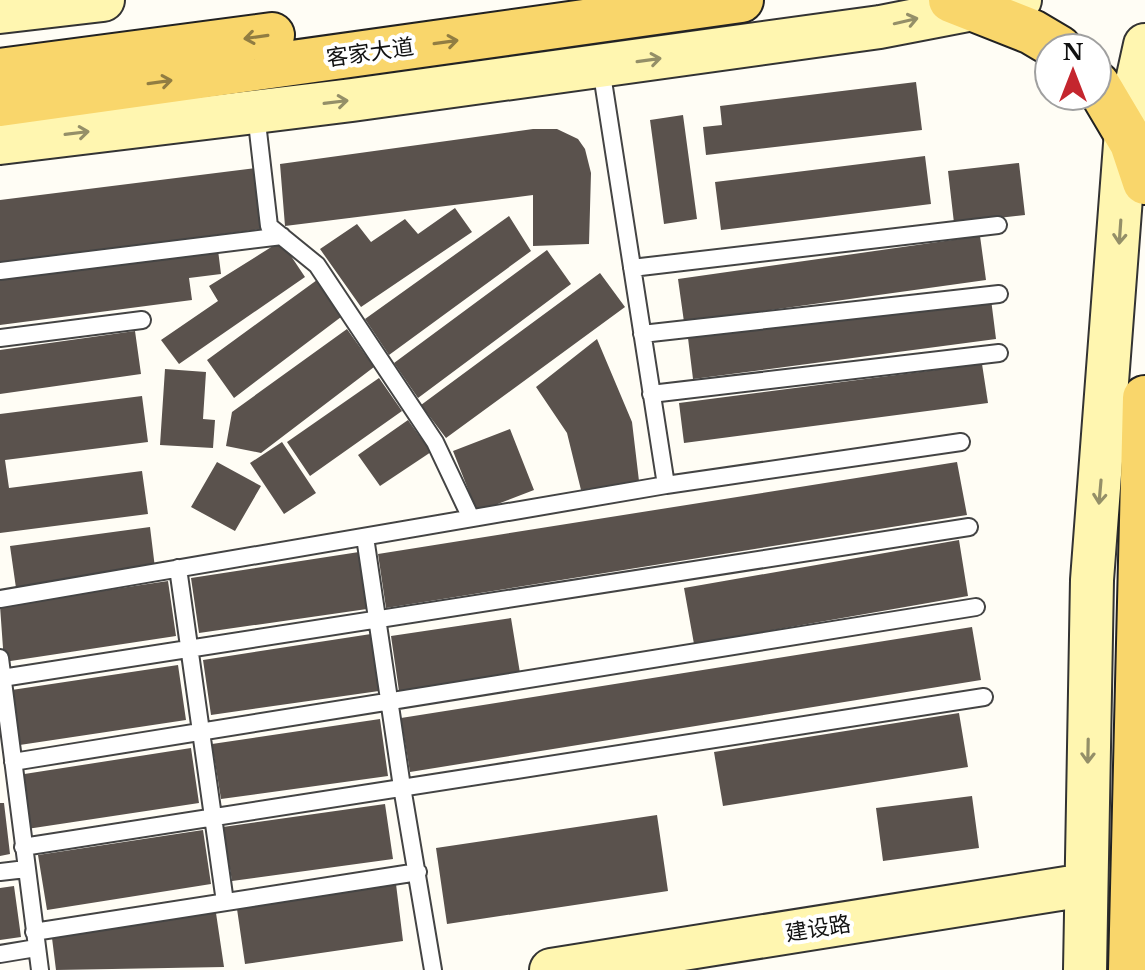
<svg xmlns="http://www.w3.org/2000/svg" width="1145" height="970" font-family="'Libre Baskerville','Noto Sans SC',serif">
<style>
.building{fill:#5a524d}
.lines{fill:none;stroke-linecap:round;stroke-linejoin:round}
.lane-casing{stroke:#444;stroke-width:20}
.secondary-casing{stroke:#333;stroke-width:46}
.primary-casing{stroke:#222;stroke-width:48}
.lane{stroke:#fff;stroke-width:16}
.secondary{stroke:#fff6b0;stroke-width:42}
.primary{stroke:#f9d66b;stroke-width:44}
.oneway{stroke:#948f68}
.oneway2{stroke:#917d42}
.labels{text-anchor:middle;stroke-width:8;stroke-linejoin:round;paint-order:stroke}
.street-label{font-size:22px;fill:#111;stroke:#fff}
</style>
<rect width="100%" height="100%" fill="#fffdf5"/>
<path class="building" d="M916 82 922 130 706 155 703 127 722 125 720 106Z
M683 115 697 219 664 224 650 120Z
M533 129H557L578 139 585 149 591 173 589 244 533 246V195L285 226 280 164Z
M925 156 931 204 721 230 715 182Z
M1019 163 1025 215 954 223 948 171Z
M256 168 261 229 0 263V200Z
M455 208 472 232 361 307 320 249 357 224 371 242 405 219 418 234Z
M509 216 531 251 389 355 365 319Z
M980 236 986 280 684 322 678 279Z
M281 241 305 277 179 364 161 340 218 301 209 286Z
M218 250 221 274 189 278 192 300 0 325V278Z
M547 250 571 284 418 398 394 363Z
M600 273 625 307 446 438 421 405Z
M317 280 341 317 234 398 207 360Z
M991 299 996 339 693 379 688 338Z
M347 329 374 367 261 453 226 446 232 412Z
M135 331 141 374 0 394V350Z
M597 339 632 422 639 481 581 490 567 433 536 387Z
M982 364 988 403 684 443 679 403Z
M165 369 206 372 203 419 215 420 213 448 160 445Z
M379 378 402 411 310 476 287 442Z
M142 396 148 442 5 460 9 488 142 471 148 514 0 533V414Z
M408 420 431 452 380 486 358 455Z
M510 429 534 490 477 512 453 451Z
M282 442 316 493 284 514 250 463Z
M217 462 261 486 235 531 191 507Z
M957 462 967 515 386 608 378 554Z
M150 527 155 568 16 588 10 546Z
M959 540 968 596 694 644 684 588Z
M359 552 367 609 199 633 191 578Z
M168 581 176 636 4 662 0 606Z
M511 618 520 673 399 691 391 636Z
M972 627 981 680 410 772 401 718Z
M371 634 379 691 211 715 203 660Z
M178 665 186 720 13 746 5 691Z
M959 713 968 767 723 806 714 752Z
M380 719 388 776 221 799 212 744Z
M191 748 199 803 27 829 18 775Z
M972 796 979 848 883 861 876 808Z
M0 803H4L10 854 0 856Z
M385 804 393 859 232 881 223 827Z
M657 815 668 891 447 924 436 848Z
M203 830 211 884 47 910 38 855Z
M396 884 403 941 245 964 237 909Z
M14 886 21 937 0 940V888Z
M216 913 224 967 56 970 52 938Z"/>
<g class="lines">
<g class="lane-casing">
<path id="lane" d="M601 68 666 485
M256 114 269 226 317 265 435 442 471 518
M632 268 998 225
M0 271 282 236
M642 334 999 294
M0 338 142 320
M651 394 999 353
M365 537 402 787 433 970
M178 568 225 902
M0 599 666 485 961 442
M0 658 40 970
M2 678 969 527
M13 762 976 607
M23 847 984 697
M0 872 26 869
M34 932 418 872
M0 954 36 948"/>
</g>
<g class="secondary-casing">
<path id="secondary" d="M0 12 103 0
M0 143 352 100 880 27 1020 0
M551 970 1085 885
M1085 970 1092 580 1126 131 1145 45"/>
</g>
<g class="primary-casing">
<path id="primary" d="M951 0 1032 32 1059 48
M0 71 272 35
M1097 84 1132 143 1145 182
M0 104 741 0
M1131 970 1145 398"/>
</g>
<use href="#lane" class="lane"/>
<use href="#secondary" class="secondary"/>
<use href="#primary" class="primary"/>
</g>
<defs><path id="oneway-shaft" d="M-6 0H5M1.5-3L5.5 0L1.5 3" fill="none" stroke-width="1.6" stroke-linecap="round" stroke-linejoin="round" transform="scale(2)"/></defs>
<g class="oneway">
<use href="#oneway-shaft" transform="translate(906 21) rotate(-13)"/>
<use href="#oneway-shaft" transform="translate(649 60) rotate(-8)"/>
<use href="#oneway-shaft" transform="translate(336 102) rotate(-7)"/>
<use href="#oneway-shaft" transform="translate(77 133) rotate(-7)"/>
<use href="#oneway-shaft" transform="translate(1120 232) rotate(94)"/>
<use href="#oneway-shaft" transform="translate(1100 492) rotate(95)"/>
<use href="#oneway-shaft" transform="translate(1088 751) rotate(91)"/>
</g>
<g class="oneway2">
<use href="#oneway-shaft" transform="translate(256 37) rotate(172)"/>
<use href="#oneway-shaft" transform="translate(446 42) rotate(-8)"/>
<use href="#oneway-shaft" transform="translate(160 82) rotate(-8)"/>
</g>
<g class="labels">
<g class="street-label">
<text transform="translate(370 52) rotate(-8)" y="8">客家大道</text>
<text transform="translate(818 928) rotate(-9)" y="8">建设路</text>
</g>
</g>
<g transform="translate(1073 72)"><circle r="38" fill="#ffffff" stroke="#a0a0a0" stroke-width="2"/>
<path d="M0-6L14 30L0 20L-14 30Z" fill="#c4262e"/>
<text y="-12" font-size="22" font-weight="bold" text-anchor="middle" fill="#111111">N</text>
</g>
</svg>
